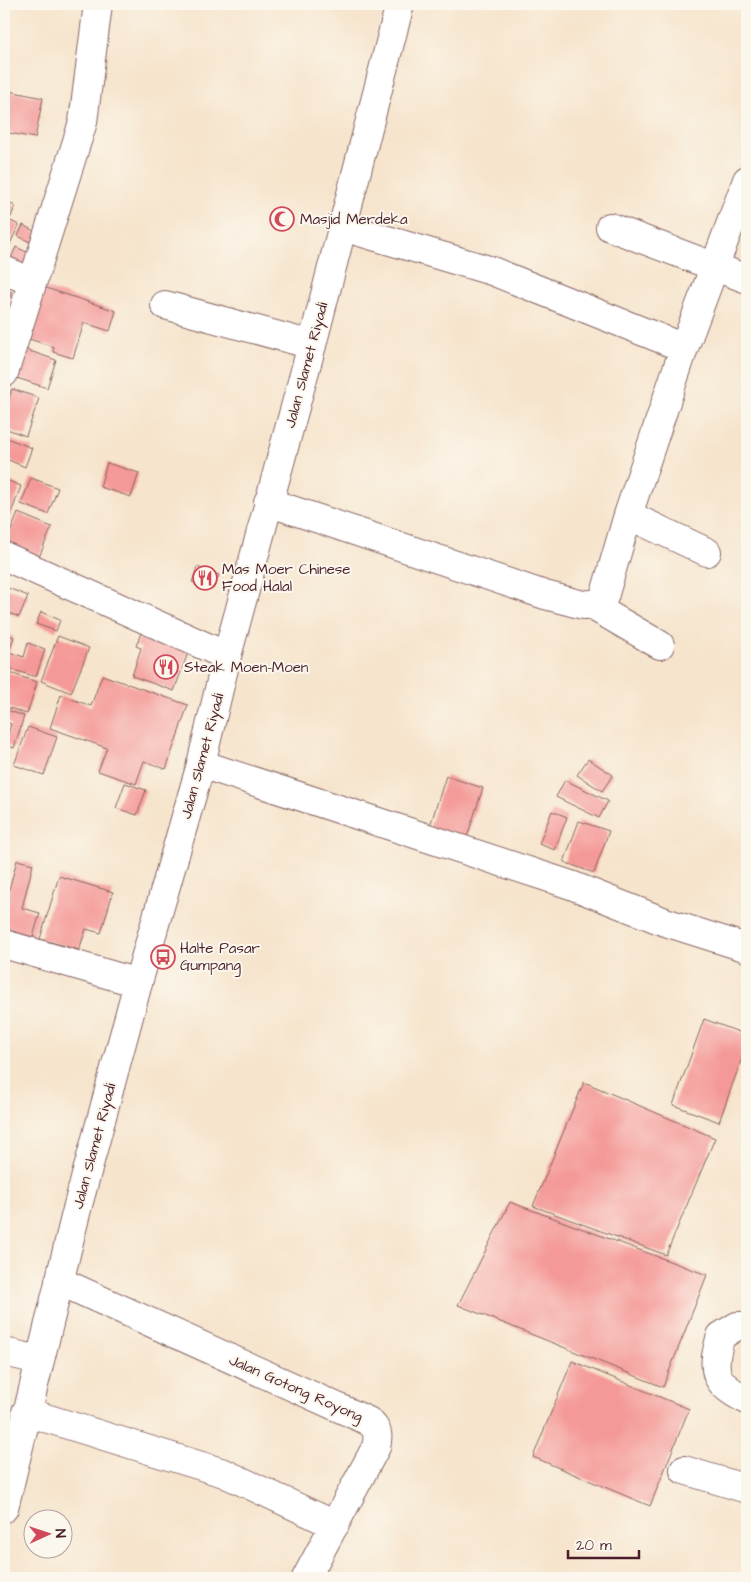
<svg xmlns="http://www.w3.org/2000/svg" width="751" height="1582" font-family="'Architects Daughter',sans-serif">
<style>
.building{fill:#f49997}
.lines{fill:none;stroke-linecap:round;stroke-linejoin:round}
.minor-casing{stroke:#866463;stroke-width:30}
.major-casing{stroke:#866463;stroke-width:30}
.minor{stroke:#fff;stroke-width:28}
.major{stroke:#fff;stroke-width:28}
.labels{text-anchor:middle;stroke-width:4;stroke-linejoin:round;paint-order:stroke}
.poi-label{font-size:15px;fill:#4a1f2b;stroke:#fbf7ec;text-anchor:start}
.street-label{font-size:15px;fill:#4a1f2b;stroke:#fbf7ec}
</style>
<rect width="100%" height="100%" fill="#fbf7ec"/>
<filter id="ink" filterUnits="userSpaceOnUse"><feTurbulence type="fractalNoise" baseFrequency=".02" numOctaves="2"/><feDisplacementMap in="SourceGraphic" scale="10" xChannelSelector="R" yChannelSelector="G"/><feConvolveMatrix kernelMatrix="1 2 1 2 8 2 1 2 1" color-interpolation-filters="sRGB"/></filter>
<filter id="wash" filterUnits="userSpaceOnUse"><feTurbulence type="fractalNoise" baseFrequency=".0096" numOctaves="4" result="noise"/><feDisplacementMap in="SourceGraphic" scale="20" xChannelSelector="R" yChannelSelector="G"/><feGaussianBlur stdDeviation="1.12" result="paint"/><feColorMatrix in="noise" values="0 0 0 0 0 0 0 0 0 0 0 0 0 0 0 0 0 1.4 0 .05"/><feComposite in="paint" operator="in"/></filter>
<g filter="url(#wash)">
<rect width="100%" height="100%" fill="#f6e4cc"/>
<g id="blocks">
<path class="building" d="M4 90 43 98 35 138 4 132Z
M4 201 15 206 11 217 4 214Z
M4 218 19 225 5 254 4 253Z
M23 225 41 235 36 245 18 236Z
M16 247 33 255 23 275 7 267Z
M37 285 116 311 110 331 84 323 73 358 53 352 54 347 26 338Z
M4 288 12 292 6 304 4 303Z
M24 349 56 360 47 388 14 377Z
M12 389 39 398 26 436 4 428V412Z
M4 437 32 448 25 467 4 458Z
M107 463 139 473 131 497 100 487Z
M31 478 58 488 48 514 21 504Z
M4 479 21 486 4 533Z
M18 513 52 527 39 557 6 543Z
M197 567 219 575 213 589 192 582Z
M8 588 28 596 19 617 4 611V599Z
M41 612 60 620 56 631 36 624Z
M4 633 14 637 9 652 24 657 28 643 45 649 36 677 4 667Z
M141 633 189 650 174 691 132 676 141 648 136 646Z
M58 636 89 648 71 693 41 681Z
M4 671 37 682 27 714 4 706Z
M102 675 188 705 166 769 144 761 136 784 98 771 107 748 50 728 61 695 91 706Z
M4 709 24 716 14 748 4 744V733L8 734 11 724 4 721Z
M28 727 57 737 44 775 14 765Z
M588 759 613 775 602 791 577 775Z
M446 776 483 788 466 840 429 829Z
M565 780 608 801 599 818 556 797Z
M125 783 146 790 137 815 116 808Z
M552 811 567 817 555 850 539 844Z
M579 821 609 831 594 873 564 862Z
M17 860 33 864 22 908 40 913 33 937 4 929V909Z
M59 876 113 892 101 933 86 929 79 950 40 939Z
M704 1019 747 1035V1044L719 1122 673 1105Z
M584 1082 715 1138 666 1255 533 1206Z
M510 1202 707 1275 663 1387 458 1305Z
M572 1361 689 1409 650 1506 533 1457Z"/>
</g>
</g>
<g filter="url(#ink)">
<use href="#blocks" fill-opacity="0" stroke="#866463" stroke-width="1"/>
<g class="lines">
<g class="minor-casing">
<path id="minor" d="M343 227 492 271 684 348
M610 227 747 279
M4 270 32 282
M165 305 312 345
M4 373 83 122 98 4
M268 502 545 595 583 605 600 603 604 597 628 515 684 348 747 180
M628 515 707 552
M4 556 227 656
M591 605 660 645
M201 764 571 885 665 922 747 948
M4 944 138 983
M59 1281 368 1421C378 1429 379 1435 376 1447L306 1578
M747 1326H737L721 1336C710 1371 714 1384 747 1400
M4 1352 39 1360
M26 1412 224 1473 335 1525
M684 1470 747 1489"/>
</g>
<g class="major-casing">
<path id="major" d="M4 1508 77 1209 138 983 201 764 227 656 312 345 400 4"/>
</g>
<use href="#minor" class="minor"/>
<use href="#major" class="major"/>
</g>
</g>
<defs>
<g id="mosque-ring" transform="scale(1.25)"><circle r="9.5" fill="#fbf7ec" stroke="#d1495b" stroke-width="1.5"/><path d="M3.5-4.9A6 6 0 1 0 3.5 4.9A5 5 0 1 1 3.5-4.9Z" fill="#d1495b"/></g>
<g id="restaurant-ring" transform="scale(1.25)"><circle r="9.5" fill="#fbf7ec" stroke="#d1495b" stroke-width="1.5"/><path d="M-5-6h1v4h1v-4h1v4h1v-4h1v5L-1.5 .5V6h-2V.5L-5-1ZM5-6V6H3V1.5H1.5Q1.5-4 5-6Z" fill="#d1495b"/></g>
<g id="bus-ring" transform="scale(1.25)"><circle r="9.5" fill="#fbf7ec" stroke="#d1495b" stroke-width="1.5"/><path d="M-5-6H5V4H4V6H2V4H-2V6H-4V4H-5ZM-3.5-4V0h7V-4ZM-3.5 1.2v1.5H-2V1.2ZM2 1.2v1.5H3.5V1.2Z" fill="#d1495b"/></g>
</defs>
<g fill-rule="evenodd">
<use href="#mosque-ring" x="282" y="219"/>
<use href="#restaurant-ring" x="205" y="578"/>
<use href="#restaurant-ring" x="166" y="667"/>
<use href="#bus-ring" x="163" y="957"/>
</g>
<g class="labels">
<g class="poi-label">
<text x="300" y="224">Masjid Merdeka</text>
<text x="222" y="574">Mas Moer Chinese<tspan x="222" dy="17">Food Halal</tspan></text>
<text x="184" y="672">Steak Moen-Moen</text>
<text x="180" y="953">Halte Pasar<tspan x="180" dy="17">Gumpang</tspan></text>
</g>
<g class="street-label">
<text transform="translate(306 365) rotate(-75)" y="5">Jalan Slamet Riyadi</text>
<text transform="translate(202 756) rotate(-75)" y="5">Jalan Slamet Riyadi</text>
<text transform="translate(94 1146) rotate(-75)" y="5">Jalan Slamet Riyadi</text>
<text transform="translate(296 1388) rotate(24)" y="5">Jalan Gotong Royong</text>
</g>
</g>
<rect width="751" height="1582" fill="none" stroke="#fbf7ec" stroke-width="20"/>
<g transform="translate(48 1534) rotate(87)"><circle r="24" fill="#fbf7ec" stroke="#b4a19f"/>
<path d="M0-4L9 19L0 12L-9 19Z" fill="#d1495b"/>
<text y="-8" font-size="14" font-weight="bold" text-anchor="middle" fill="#4a1f2b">N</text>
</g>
<path d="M568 1550v8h71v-8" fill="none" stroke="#4a1f2b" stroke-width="2.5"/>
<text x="576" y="1550" font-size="15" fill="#4a1f2b" stroke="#fbf7ec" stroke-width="4" paint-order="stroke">20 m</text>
</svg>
